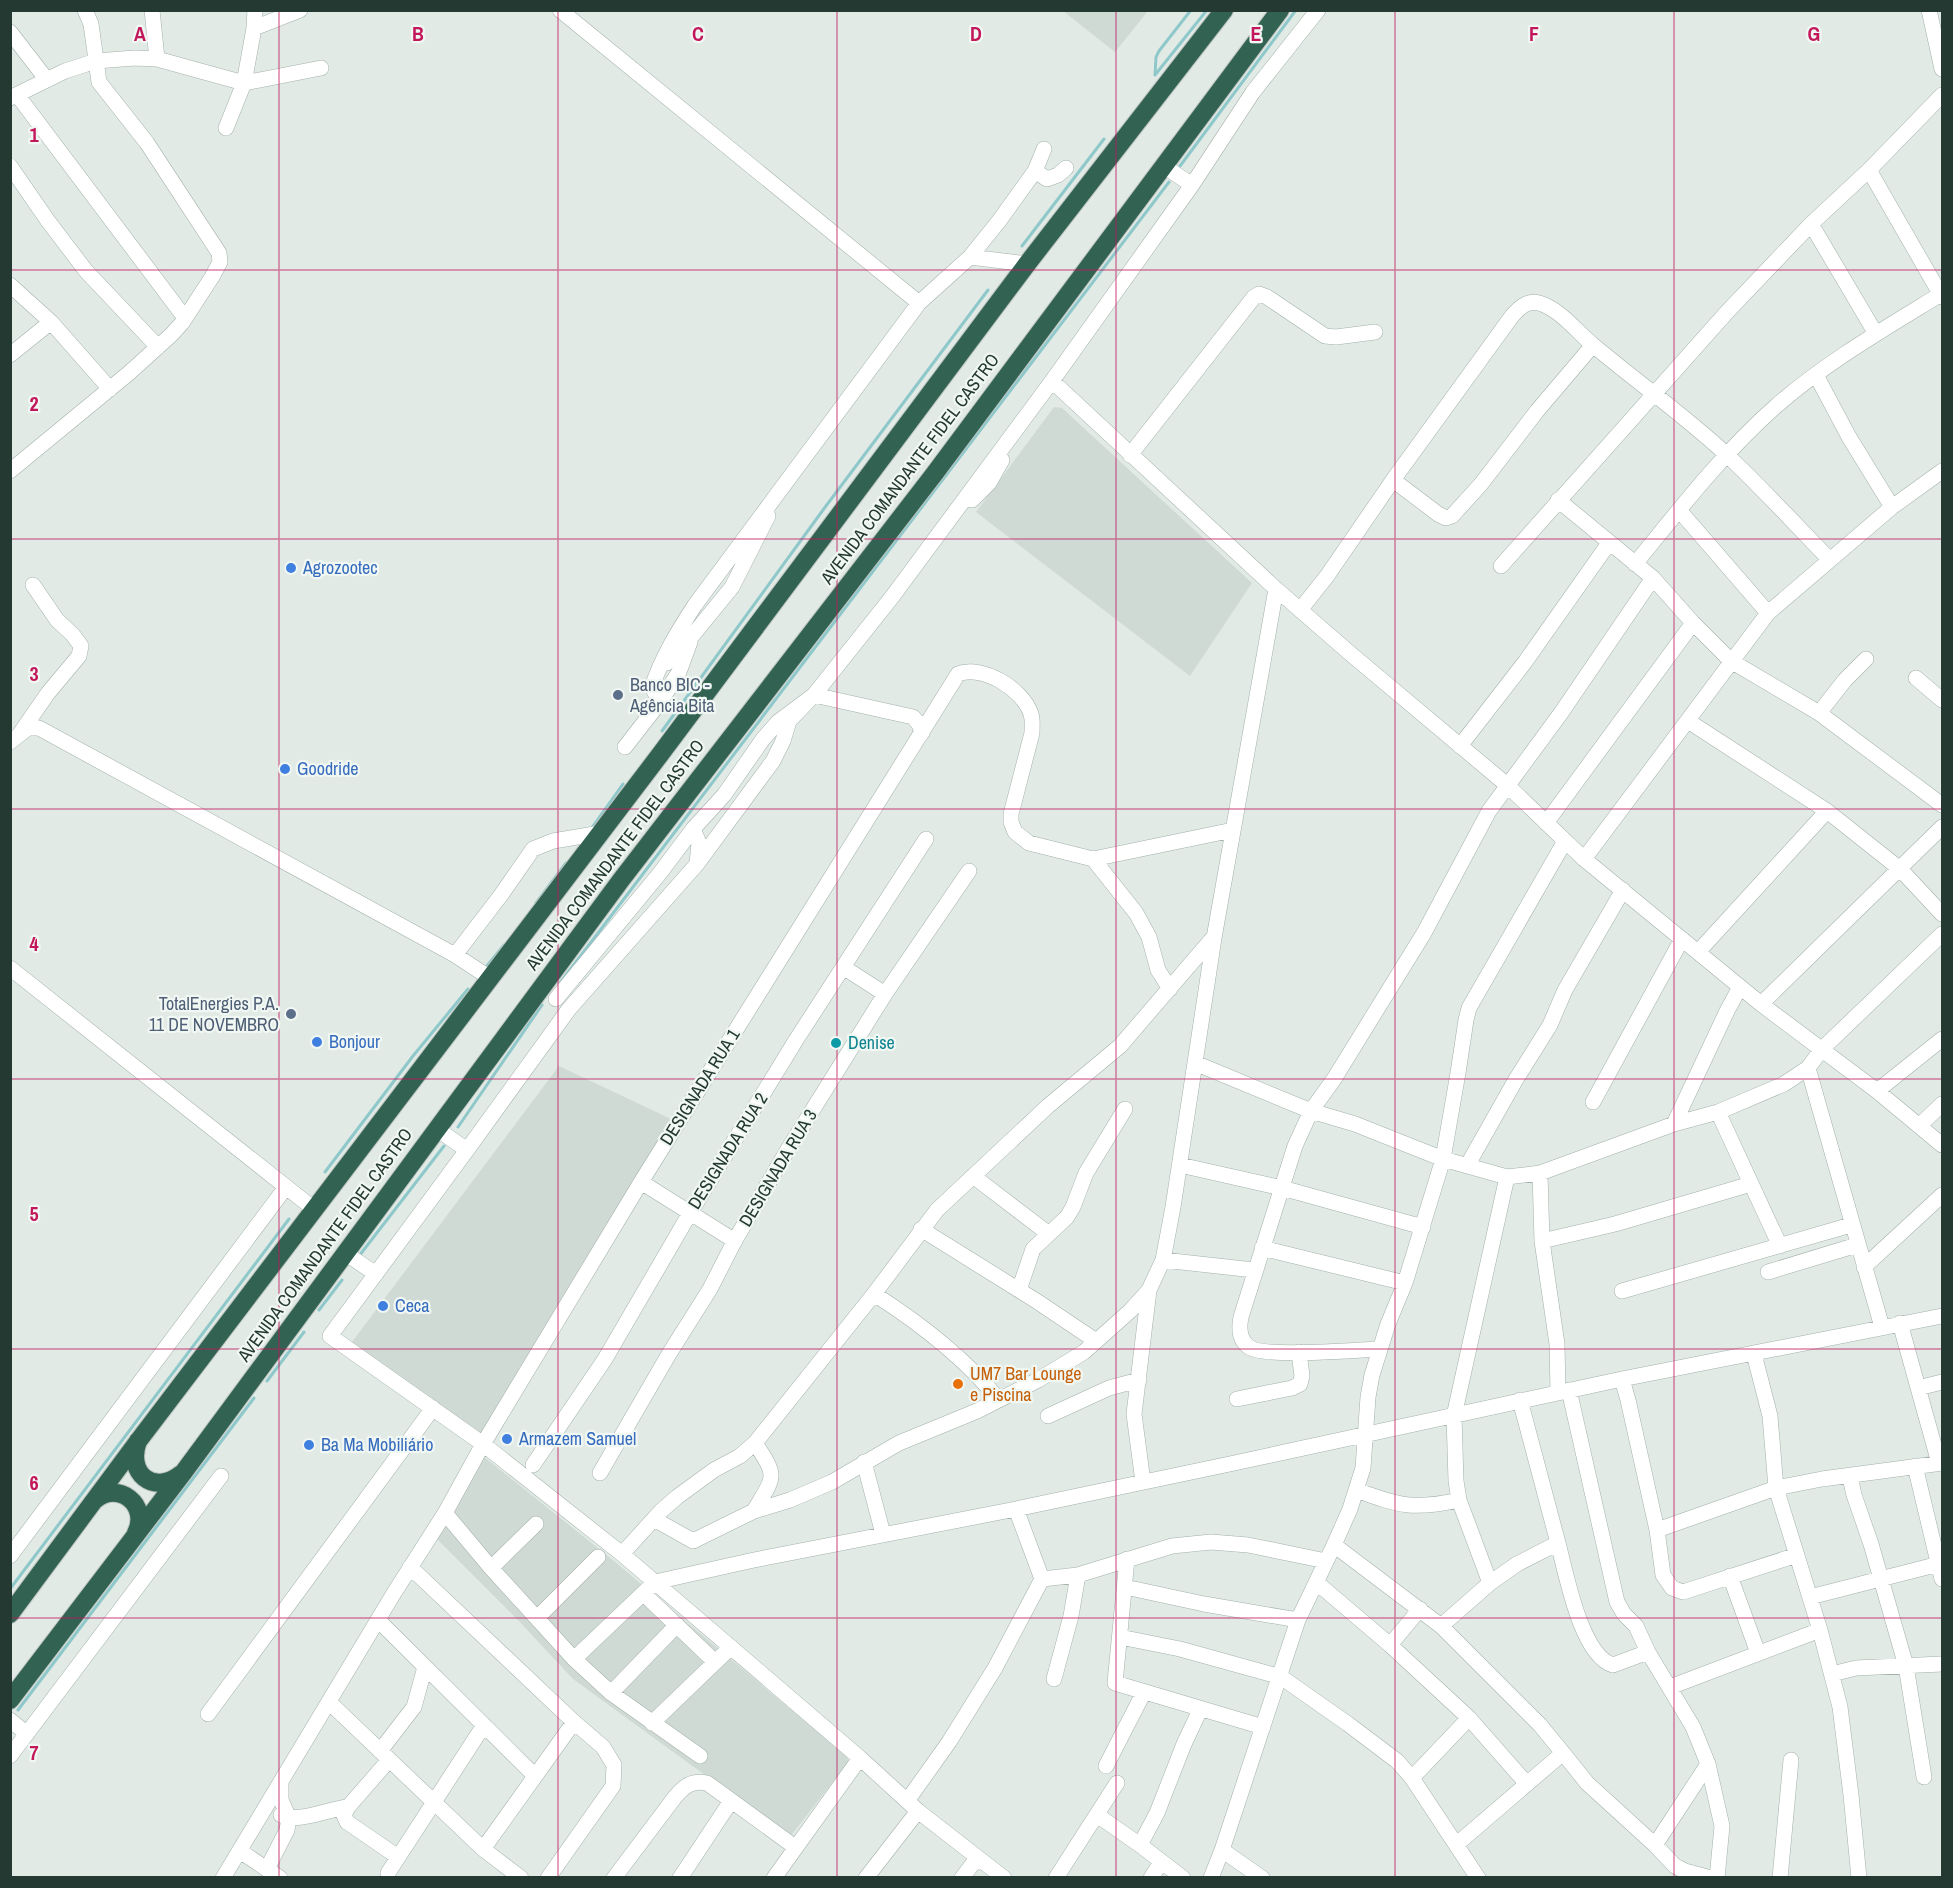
<svg xmlns="http://www.w3.org/2000/svg" width="1953" height="1888" font-family="'Archivo Narrow',sans-serif">
<style>
.built{fill:#d0dad4}
.lines{fill:none;stroke-linecap:round;stroke-linejoin:round}
.stream{stroke:#8fc8ca;stroke-width:3}
.minor-casing{stroke:#a4b1ab;stroke-width:16}
.highway-casing{stroke:#bdc4c1;stroke-width:20}
.minor{stroke:#fff;stroke-width:15}
.highway{stroke:#326252;stroke-width:18}
.grid{fill:none;stroke:#c2185b;stroke-width:1.5;stroke-opacity:0.55}
.shop-dot{fill:#3f7fe0;stroke:#f1f7f3;stroke-width:2}
.service-dot{fill:#5c6f8a;stroke:#f1f7f3;stroke-width:2}
.culture-dot{fill:#0f9aa8;stroke:#f1f7f3;stroke-width:2}
.food-dot{fill:#e8710a;stroke:#f1f7f3;stroke-width:2}
.labels{text-anchor:middle;stroke-width:4.5;stroke-linejoin:round;paint-order:stroke}
.street-label{font-size:18px;fill:#233931;stroke:#f1f7f3}
.shop-label{font-size:18px;fill:#366cbe;stroke:#f1f7f3;text-anchor:start}
.service-label{font-size:18px;fill:#4e5e75;stroke:#f1f7f3;text-anchor:start}
.culture-label{font-size:18px;fill:#0d838f;stroke:#f1f7f3;text-anchor:start}
.food-label{font-size:18px;fill:#c56008;stroke:#f1f7f3;text-anchor:start}
.grid-label{font-size:20px;text-anchor:middle;font-weight:bold;fill:#c2185b;stroke:#f1f7f3;stroke-width:4.5;stroke-linejoin:round;paint-order:stroke}
</style>
<rect width="100%" height="100%" fill="#e1eae5"/>
<path class="built" d="M1063 11H1148L1115 52Z
M1054 407 1062 408 1252 583 1190 676 976 512Z
M559 1066 673 1120 481 1436 352 1342Z
M483 1456 614 1561 846 1756 849 1761 790 1837 573 1679 517 1619 434 1536Z"/>
<g class="lines">
<path class="stream" d="M1155 75 1207 10
M1155 75 1156 57 1159 51 1191 10
M1180 166 1296 10
M1022 246 1104 139
M662 731 823 510 988 290
M591 829 623 784
M536 903 566 863
M486 967 504 945
M560 983 1169 182
M458 1127 542 1005
M325 1172 413 1056 468 989
M359 1256 444 1146
M319 1310 342 1280
M267 1381 304 1332
M10 1589 289 1219
M18 1710 254 1398"/>
<g class="minor-casing">
<path id="minor" d="M152 10 157 59
M560 10 919 303
M1929 10 1942 69
M254 28 300 10
M10 32 47 80
M18 96 185 318
M10 98 65 71 96 61 135 58 157 59 244 83 321 68
M226 128 244 83 254 28 255 10
M10 166 48 221 86 271 158 347
M1164 166 1192 185
M1869 170 1942 297
M1035 171 1047 179 1058 175 1066 168
M1811 224 1876 334
M970 257 1027 264
M10 285 51 322 110 389
M10 355 51 322
M1816 375 1849 437 1892 507
M1052 381 1276 589 1352 655 1507 785 1584 859 1761 1004 1877 1091 1942 1145
M1130 455 1254 297 1259 294 1267 297 1325 336 1336 337 1375 332
M10 471 129 373 171 335 182 323 212 277 220 262 219 253 147 143 99 82 91 24 85 10
M1393 480 1438 514 1446 518 1452 516 1481 484 1537 411 1593 345
M972 500 989 483 1002 460
M1558 500 1653 578 1693 623 1731 661 1819 713 1942 805
M1679 510 1768 613
M1635 564C1679 510 1723 453 1775 407 1825 363 1884 329 1941 294
M1501 566 1727 312 1811 224 1869 170 1942 95
M1300 610 1327 576 1393 480 1512 316C1519 308 1527 300 1539 303 1560 309 1576 331 1593 345 1637 382 1684 415 1727 455 1762 488 1795 524 1829 559
M667 663 692 636 732 587 768 516
M1916 678 1942 700
M660 702 652 687C662 657 678 631 695 605L919 303 970 257 999 221 1035 171 1044 149
M1819 713 1845 680 1866 659
M1688 721 1827 811 1900 869 1942 914
M21 732 48 693 79 656 81 646 73 635 57 620 33 585
M10 742 28 728H39L455 955 490 978
M1460 746 1525 662 1609 543
M625 747 660 702 679 672 690 642
M1546 823 1693 623
M1093 859 1233 830
M1584 859 1768 613 1892 507 1942 471
M697 864 699 843 693 829 724 795 763 739 778 722 814 695 913 717 919 724 922 733
M1698 952 1827 811
M455 955 501 895 533 849 553 841 601 833
M843 967 885 994
M10 968 314 1209
M556 999 660 873 693 829
M1761 1004 1942 827
M1195 1063 1311 1111 1355 1124 1443 1159 1507 1177 1540 1173
M1808 1068 1882 1327
M1877 1091 1942 1039
M1593 1102 1682 939
M1718 1112 1780 1246
M1674 1124 1727 1011 1740 987
M1919 1126 1942 1104
M437 1129 467 1150
M1180 1165 1282 1188 1423 1227
M1467 1166 1515 1081 1550 1025 1565 990 1623 890
M973 1176 1049 1234
M641 1182 735 1241
M921 1229 1038 1302 1096 1341
M1542 1241 1615 1224 1751 1184
M1262 1248 1405 1283
M345 1253 376 1274
M1163 1260 1254 1270
M1864 1267 1942 1195
M1768 1272 1857 1245
M1019 1290 1033 1249 1067 1217 1073 1207 1086 1173 1125 1109
M1622 1291 1851 1225
M874 1294C921 1324 964 1357 999 1400
M1900 1323 1939 1463
M1380 1349C1358 1350 1263 1358 1249 1347 1239 1340 1239 1327 1241 1317L1295 1146 1311 1111 1334 1079 1424 933 1489 811 1561 713 1653 578
M1754 1354 1770 1416 1776 1488 1820 1630 1840 1707 1851 1795 1859 1878
M1622 1379 1628 1400 1657 1530 1663 1575 1672 1588 1683 1592 1797 1555
M1918 1388 1942 1382
M1569 1390 1617 1602 1624 1614 1636 1626 1648 1652 1693 1727 1708 1764 1722 1826 1717 1878
M1558 1392 1557 1344 1542 1241 1540 1173 1674 1124 1718 1112 1784 1084 1808 1068 1822 1049 1942 934
M1237 1399 1292 1388 1300 1384 1302 1376 1299 1352
M1048 1416 1109 1388 1139 1380
M864 1462 883 1534
M533 1465 605 1359 690 1213 796 1040 926 839
M1915 1466 1942 1579
M600 1473 669 1354 710 1289 734 1242 787 1151 885 994 969 871
M1850 1477 1854 1495 1871 1544 1906 1666 1924 1777
M1143 1482 1134 1414 1149 1290
M1356 1490C1400 1506 1413 1510 1459 1500
M1016 1509 1042 1579
M754 1511C775 1475 778 1478 755 1443
M445 1513 491 1568 574 1659 611 1693 700 1756
M654 1519 693 1541 754 1511 790 1500 832 1482 899 1443 977 1411 1038 1380 1084 1352 1130 1311 1149 1290 1163 1260 1173 1207 1214 938 1276 589
M1657 1530 1776 1488 1822 1479 1942 1463
M1558 1543C1566 1573 1581 1656 1613 1665L1648 1652
M1334 1545 1441 1626 1540 1725 1563 1753 1457 1844
M622 1554 661 1511 677 1497 714 1470 740 1456 755 1443 874 1294 937 1210 1048 1106 1120 1046 1212 939
M10 1556 286 1187
M1127 1559 1115 1683 1263 1727
M410 1567 574 1722 603 1747 614 1765 613 1786 548 1878
M491 1568 536 1524
M1730 1576 1758 1653
M1316 1582 1390 1645 1469 1718 1527 1784
M1490 1583 1459 1500 1456 1481 1454 1416 1507 1177
M1125 1587 1204 1604 1298 1620
M644 1594 715 1662
M1810 1597 1939 1564
M537 1618 598 1557
M378 1620 535 1776
M1441 1626 1490 1583 1517 1564 1558 1543 1520 1400
M1120 1637 1180 1649 1281 1677 1348 1724 1397 1761 1412 1778 1478 1878
M1390 1645 1420 1609
M574 1659 655 1582 754 1560 1016 1509 1225 1465 1622 1379 1942 1316
M1832 1674 1856 1668 1942 1664
M1054 1679 1071 1616 1078 1575
M1670 1687 1820 1630
M611 1693 677 1625
M329 1702 483 1849 521 1878
M208 1714 433 1408
M10 1720 27 1734
M652 1723 731 1647
M380 1751 414 1707 425 1667
M1563 1753 1587 1783 1655 1845 1675 1866 1685 1871 1711 1878
M10 1756 221 1476
M389 1760 348 1807 344 1815 347 1822 398 1857
M1106 1766 1144 1692
M1412 1778 1469 1718
M907 1801 949 1742 995 1668 1042 1579 1078 1575 1172 1546 1211 1542 1248 1545 1326 1561
M281 1815C300 1823 327 1809 348 1807
M1097 1815 1140 1845
M1655 1845 1708 1764
M483 1849 574 1722
M1222 1850 1262 1878
M240 1851 280 1878
M267 1869 287 1830 289 1818 281 1800V1783
M388 1873 484 1725
M223 1878 394 1593 445 1513 483 1444 641 1182 958 674C982 664 1023 689 1031 714 1033 720 1032 726 1032 733L1011 814V822L1015 832 1029 843 1093 859 1136 913 1149 937 1158 970 1170 989
M614 1878 675 1797C684 1786 692 1780 707 1783L795 1847
M680 1878 731 1801
M774 1878 860 1758
M866 1878 918 1811
M962 1878 977 1858
M1004 1878 918 1811 860 1758 622 1554 483 1444 330 1336 467 1150 569 1009 697 864 773 761 783 741 789 721 814 695 892 597 1052 381 1192 185 1253 92 1318 10
M1056 1878 1117 1783
M1151 1878 1161 1862
M1183 1878 1140 1845 1157 1813 1184 1744 1200 1710
M1211 1878 1222 1850 1298 1620 1334 1545 1350 1509 1363 1468 1368 1397 1372 1375 1388 1324 1405 1283 1443 1159 1458 1073 1466 1020 1469 1008 1565 841
M1780 1878 1791 1760"/>
</g>
<g class="highway-casing">
<path id="highway" d="M138 1441C126 1473 153 1496 181 1474
M95 1500C118 1480 150 1505 136 1533
M10 1614 139 1440 659 756 1027 264 1224 10
M10 1700 183 1473 621 880 935 473 1280 10"/>
</g>
<use href="#minor" class="minor"/>
<use href="#highway" class="highway"/>
</g>
<path class="grid" d="M279 10V1878M558 10V1878M837 10V1878M1116 10V1878M1395 10V1878M1674 10V1878M10 270H1942M10 539H1942M10 809H1942M10 1079H1942M10 1349H1942M10 1618H1942"/>
<g class="shop-dot">
<circle cx="291" cy="568" r="6"/>
<circle cx="285" cy="769" r="6"/>
<circle cx="317" cy="1042" r="6"/>
<circle cx="383" cy="1306" r="6"/>
<circle cx="507" cy="1439" r="6"/>
<circle cx="309" cy="1445" r="6"/>
</g>
<g class="service-dot">
<circle cx="618" cy="695" r="6"/>
<circle cx="291" cy="1014" r="6"/>
</g>
<circle class="culture-dot" cx="836" cy="1043" r="6"/>
<circle class="food-dot" cx="958" cy="1384" r="6"/>
<g class="labels">
<g class="street-label">
<text transform="translate(910 469) rotate(-53)" y="6">AVENIDA COMANDANTE FIDEL CASTRO</text>
<text transform="translate(615 855) rotate(-53)" y="6">AVENIDA COMANDANTE FIDEL CASTRO</text>
<text transform="translate(700 1087) rotate(-58)" y="6">DESIGNADA RUA 1</text>
<text transform="translate(728 1151) rotate(-58)" y="6">DESIGNADA RUA 2</text>
<text transform="translate(778 1168) rotate(-59)" y="6">DESIGNADA RUA 3</text>
<text transform="translate(325 1245) rotate(-54)" y="6">AVENIDA COMANDANTE FIDEL CASTRO</text>
</g>
<g class="shop-label">
<text x="303" y="574">Agrozootec</text>
<text x="297" y="775">Goodride</text>
<text x="329" y="1048">Bonjour</text>
<text x="395" y="1312">Ceca</text>
<text x="519" y="1445">Armazem Samuel</text>
<text x="321" y="1451">Ba Ma Mobiliário</text>
</g>
<g class="service-label">
<text x="630" y="691">Banco BIC -<tspan x="630" dy="21">Agência Bita</tspan></text>
<text x="279" y="1010" text-anchor="end">TotalEnergies P.A.<tspan x="279" dy="21">11 DE NOVEMBRO</tspan></text>
</g>
<g class="culture-label">
<text x="848" y="1049">Denise</text>
</g>
<g class="food-label">
<text x="970" y="1380">UM7 Bar Lounge<tspan x="970" dy="21">e Piscina</tspan></text>
</g>
</g>
<g class="grid-label">
<text x="140" y="41">A</text>
<text x="418" y="41">B</text>
<text x="698" y="41">C</text>
<text x="976" y="41">D</text>
<text x="1256" y="41">E</text>
<text x="1534" y="41">F</text>
<text x="1814" y="41">G</text>
<text x="34" y="142">1</text>
<text x="34" y="411">2</text>
<text x="34" y="681">3</text>
<text x="34" y="951">4</text>
<text x="34" y="1221">5</text>
<text x="34" y="1490">6</text>
<text x="34" y="1760">7</text>
</g>
<rect width="1953" height="1888" fill="none" stroke="#233931" stroke-width="24"/>
</svg>
